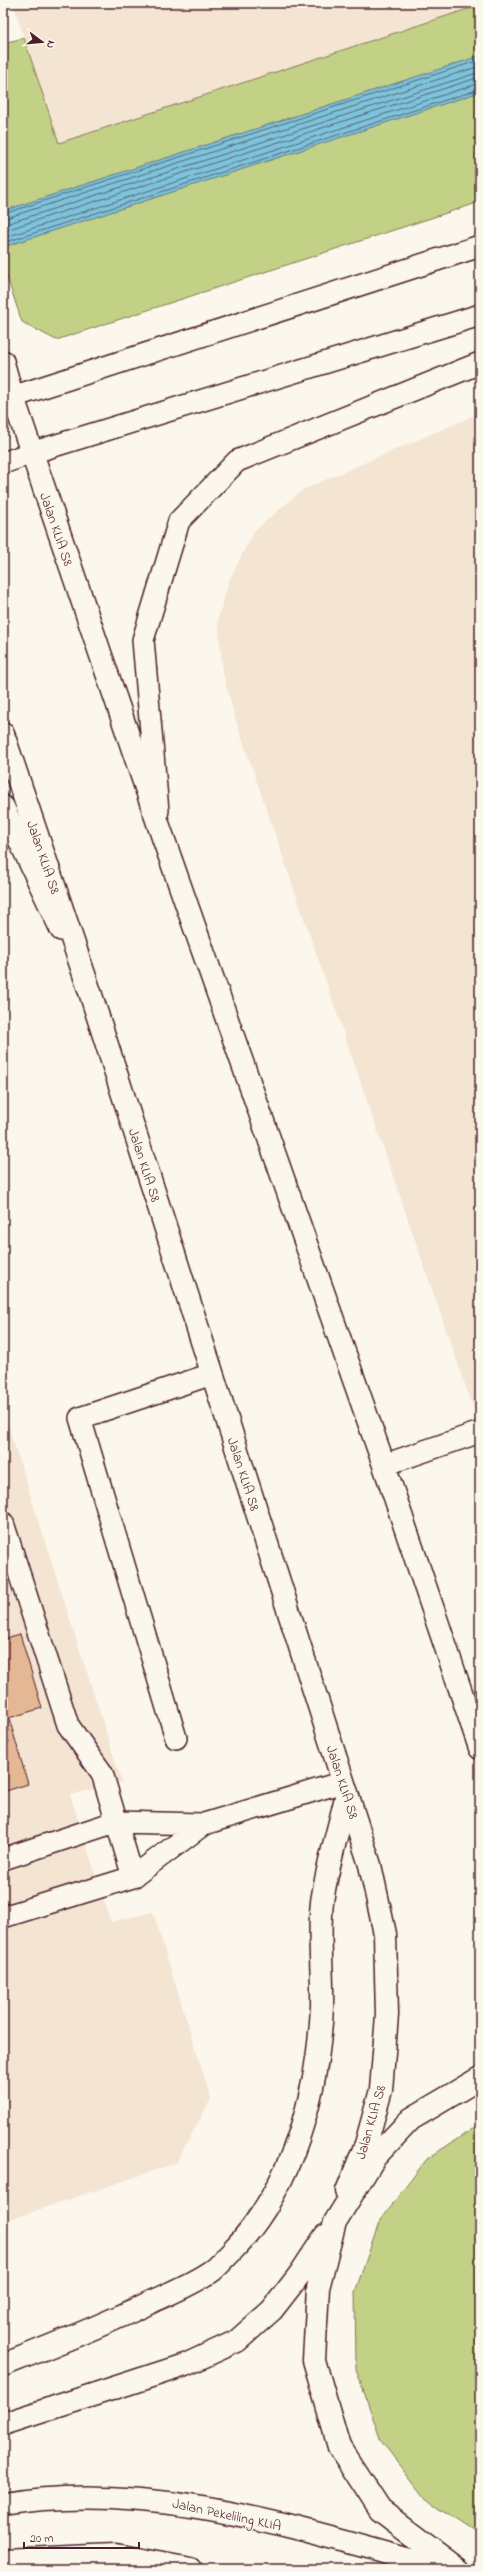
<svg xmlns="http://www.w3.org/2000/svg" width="483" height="2572" font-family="'Indie Flower',sans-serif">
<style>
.built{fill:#f4e4d2}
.green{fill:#c2d185;stroke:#867858}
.water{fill:#7bc4dc;stroke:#678295}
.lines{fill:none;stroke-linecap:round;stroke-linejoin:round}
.shore{stroke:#5e6172;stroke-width:1}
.building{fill:#e4b795;stroke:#4a1f2b}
.lane-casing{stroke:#4a1f2b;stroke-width:24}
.street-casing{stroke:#4a1f2b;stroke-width:25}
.secondary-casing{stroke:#4a1f2b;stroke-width:25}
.lane{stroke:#fbf7ec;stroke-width:21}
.street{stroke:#fbf7ec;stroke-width:22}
.secondary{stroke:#fbf7ec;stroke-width:22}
.labels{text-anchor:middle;stroke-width:3;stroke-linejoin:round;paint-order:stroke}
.street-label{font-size:14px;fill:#4a1f2b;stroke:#fbf7ec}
</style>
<rect width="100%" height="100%" fill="#fbf7ec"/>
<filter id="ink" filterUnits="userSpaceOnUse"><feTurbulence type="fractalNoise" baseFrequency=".025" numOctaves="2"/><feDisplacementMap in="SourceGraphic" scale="8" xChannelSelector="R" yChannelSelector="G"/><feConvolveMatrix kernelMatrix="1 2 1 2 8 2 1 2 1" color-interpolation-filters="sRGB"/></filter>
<g filter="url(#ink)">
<path class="built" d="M13 3H480V202L56 340 22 322 3 265V44L24 38Z
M480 413V1428L237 724 223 674 218 620 228 583 254 531 304 489Z
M3 1410 122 1782 70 1795 111 1922 153 1912 211 2099 176 2163 3 2222Z"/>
<path class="green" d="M480 5V56L3 211V43L24 38 59 143Z
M480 92V202L56 340 22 322 3 265V247Z
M480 2124V2535L428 2501 381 2441 356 2369 355 2292 380 2220 427 2159Z"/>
<path class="water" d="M480 56V92L3 247V211Z"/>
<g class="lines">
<path class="shore" d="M3 214 480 60
M3 219 480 66
M3 225 480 72
M3 231 480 77
M3 238 480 83
M3 243 480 89"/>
</g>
<path class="building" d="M20 1634 42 1708 9 1718 28 1784 3 1792V1639Z"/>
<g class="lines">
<g class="lane-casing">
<path id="lane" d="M3 361 13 397
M3 400 480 246
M3 463 31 453 480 315
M3 806 61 930
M158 811 143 640 179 521 237 461 480 363
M384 1465 480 1432
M3 1523 68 1725 102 1773 133 1877
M176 1738 80 1418 212 1374
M3 1859 115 1822 204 1824 343 1782
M3 1917 133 1877 204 1824"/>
</g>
<g class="street-casing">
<path id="street" d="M13 397 160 829 384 1465 480 1748
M3 734 90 992 370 1865 385 1934 387 2015 381 2090 366 2144 347 2191"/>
</g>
<g class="secondary-casing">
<path id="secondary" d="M3 2365C54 2345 104 2325 153 2301 173 2292 195 2283 213 2270 219 2265 225 2258 231 2252 293 2188 318 2093 322 2006 323 1972 318 1937 322 1902 327 1866 339 1829 347 1793
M3 2424 185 2365 237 2341 272 2310 300 2274 325 2236
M3 2504C154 2479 302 2530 446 2569
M3 2560 116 2555 190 2569
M458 2569 380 2510 339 2447 314 2360 318 2288 335 2222 375 2157 411 2119 480 2078"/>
</g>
<use href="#lane" class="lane"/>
<use href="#street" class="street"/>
<use href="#secondary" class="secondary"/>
</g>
</g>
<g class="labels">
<g class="street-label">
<text transform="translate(57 529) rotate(71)" y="5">Jalan KLIA S8</text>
<text transform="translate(44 857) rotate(71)" y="5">Jalan KLIA S8</text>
<text transform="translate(145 1165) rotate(72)" y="5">Jalan KLIA S8</text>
<text transform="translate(244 1474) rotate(72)" y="5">Jalan KLIA S8</text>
<text transform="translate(343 1782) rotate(72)" y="5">Jalan KLIA S8</text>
<text transform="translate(370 2122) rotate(-74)" y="5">Jalan KLIA S8</text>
<text transform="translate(227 2514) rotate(12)" y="5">Jalan Pekeliling KLIA</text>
</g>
</g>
<rect width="483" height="2572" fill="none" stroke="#fbf7ec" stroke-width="16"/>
<rect x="8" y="8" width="467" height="2556" fill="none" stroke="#4a1f2b" stroke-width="1.5" filter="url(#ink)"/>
<g transform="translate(42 42) rotate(106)" stroke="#fbf7ec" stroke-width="3" paint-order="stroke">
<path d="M0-3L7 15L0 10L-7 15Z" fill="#4a1f2b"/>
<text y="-6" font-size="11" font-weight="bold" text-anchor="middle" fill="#4a1f2b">N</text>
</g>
<path d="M24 2542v6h115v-6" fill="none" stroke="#4a1f2b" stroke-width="2"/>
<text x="30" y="2542" font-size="12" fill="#4a1f2b" stroke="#fbf7ec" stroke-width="3" paint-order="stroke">20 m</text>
</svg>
